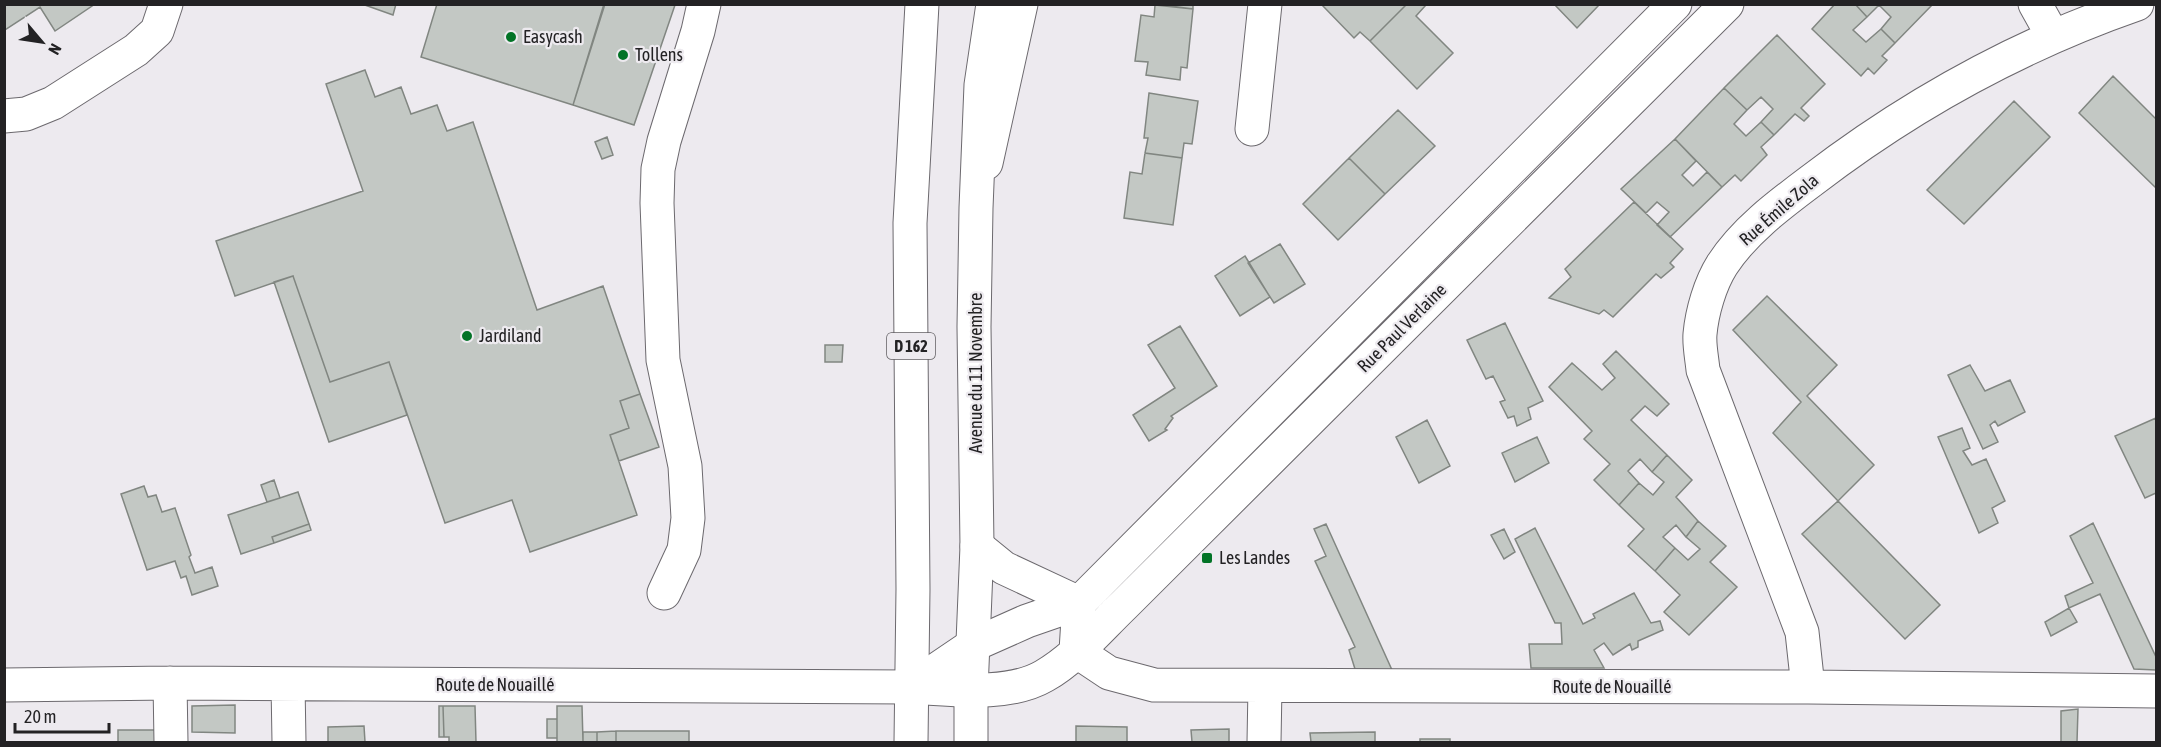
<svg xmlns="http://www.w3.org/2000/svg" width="2161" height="747" font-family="'Asap Condensed',sans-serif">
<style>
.building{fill:#c3c8c4;stroke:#818681;stroke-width:1.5}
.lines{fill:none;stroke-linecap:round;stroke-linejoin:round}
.minor-casing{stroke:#6c696e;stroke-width:35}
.major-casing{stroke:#6c696e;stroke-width:35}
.minor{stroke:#fff;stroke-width:33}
.major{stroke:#fff;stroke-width:33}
.poi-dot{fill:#027326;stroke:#edeaef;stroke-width:2}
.labels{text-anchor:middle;stroke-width:4.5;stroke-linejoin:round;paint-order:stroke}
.shield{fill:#edeaef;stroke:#605e61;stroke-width:1.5}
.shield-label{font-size:16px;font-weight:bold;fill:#232224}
.poi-label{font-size:18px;fill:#232224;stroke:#edeaef;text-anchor:start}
.street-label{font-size:18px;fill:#232224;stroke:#edeaef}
</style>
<rect width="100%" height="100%" fill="#edeaef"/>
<path class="building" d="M4 4H95L55 31 40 7 5 30Z
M362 4H396L393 15Z
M437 4H604L573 105 421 57Z
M605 4 675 5 634 125 573 105Z
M1155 4H1193V9Z
M1407 4 1370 41 1360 32 1354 38 1322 5Z
M1407 4 1426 5 1416 16 1453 53 1417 89 1370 41Z
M1554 4H1600L1577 28Z
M1835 4H1855L1867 17 1853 30 1866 42 1881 29 1895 43 1882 56 1887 60 1874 74 1868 68 1861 76 1812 29Z
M1855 4H1933L1895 43 1881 29 1891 17 1879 5 1867 17Z
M1155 5 1193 9 1187 68 1181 67 1180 80 1146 75 1148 62 1135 61 1141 15 1154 17Z
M1777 35 1825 84 1801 108 1809 116 1804 121 1795 114 1774 135 1761 122 1773 109 1761 97 1747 110 1724 88Z
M365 70 375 97 401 87 411 114 437 105 447 131 473 122 537 310 603 286 640 394 620 401 629 428 610 435 637 515 530 552 512 500 445 523 389 362 330 382 293 276 235 296 216 241 363 191 326 84Z
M2113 76 2156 119V188L2079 113Z
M1724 88 1747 110 1734 124 1746 136 1761 122 1774 135 1761 147 1767 155 1741 181 1735 175 1722 187 1675 139Z
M1149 93 1198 101 1192 144 1184 143 1182 158 1145 153 1148 138H1144Z
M2014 101 2050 137 1964 224 1927 190Z
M1398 110 1435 146 1385 194 1349 158Z
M607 137 613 155 602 159 595 142Z
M1675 139 1696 161 1682 175 1693 186 1707 172 1722 187 1670 237 1657 225 1669 212 1657 202 1646 213 1621 189Z
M1145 153 1182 158 1173 225 1124 218 1130 172 1142 174Z
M1349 158 1385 194 1338 240 1303 204Z
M1634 202 1683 249 1670 263 1674 267 1661 278 1656 274 1613 317 1604 310 1599 314 1549 298 1571 277 1565 269Z
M1280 244 1305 284 1274 303 1248 263Z
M1245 256 1270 297 1240 316 1215 276Z
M293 276 330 382 389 362 407 415 329 442 274 282Z
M1767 296 1837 365 1807 396 1874 465 1838 501 1773 433 1801 402 1733 330Z
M1505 323 1543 401 1528 408 1531 419 1517 426 1514 416 1508 418 1500 402 1505 400 1493 376 1486 379 1467 340Z
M1180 326 1217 386 1171 416 1173 418 1165 429 1167 430 1149 441 1133 415 1175 388 1148 345Z
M825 345H843L842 362H825Z
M1616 351 1669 404 1657 416 1645 406 1631 420 1667 455 1652 472 1640 459 1628 471 1639 483 1619 505 1594 480 1610 464 1584 439 1592 431 1549 387 1572 363 1602 390 1615 378 1603 364Z
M1970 365 1985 391 2010 380 2025 412 1998 426 1995 421 1990 425 1998 442 1983 449 1948 375Z
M640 394 659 447 619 461 610 435 629 428 620 401Z
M2156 418V493L2145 498 2115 436Z
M1427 420 1450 466 1419 483 1396 437Z
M1962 428 1970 448 1963 451 1972 465 1986 459 2005 501 1992 508 1998 523 1979 533 1938 437Z
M1537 437 1549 463 1515 482 1502 453Z
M1667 455 1692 480 1676 497 1698 521 1686 537 1676 525 1663 537 1675 548 1655 571 1628 546 1644 529 1619 505 1639 483 1653 495 1664 482 1652 472Z
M274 480 280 498 267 502 261 485Z
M144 486 148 497 156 495 162 512 175 508 191 555 189 557 195 573 212 567 218 586 192 595 186 576 181 578 175 561 147 570 121 494Z
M298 492 309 524 272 537 274 543 241 554 228 515Z
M1838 501 1940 605 1905 639 1802 534Z
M1698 521 1726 546 1710 562 1737 587 1689 635 1664 612 1680 595 1655 571 1675 548 1688 560 1700 549 1686 537Z
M2093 523 2156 657V670L2134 669 2100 594 2069 608 2065 596 2093 583 2070 536Z
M309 524 311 530 274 543 272 537Z
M1326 524 1392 670 1355 669 1349 650 1355 647 1315 561 1326 556 1314 529Z
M1535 528 1583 624 1595 618 1593 614 1634 593 1651 623 1660 621 1663 630 1638 641V647L1632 650 1630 644 1613 655 1604 643 1594 650 1604 668H1531L1529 644H1562L1561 623H1555L1515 539Z
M1504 529 1515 552 1504 559 1491 535Z
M2069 608 2077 622 2051 636 2045 622Z
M235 705V733L192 732V706Z
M439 706H443L444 737H439Z
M443 706H475L476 742H449V737H444Z
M557 706H582L583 742H557Z
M2078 709 2077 742H2061V711Z
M547 719H557V738H547Z
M364 726 365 742H328V727Z
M1076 726 1127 727V742H1076Z
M1229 729V742H1192L1191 730Z
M118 730H163V742H118Z
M616 731V742H597V732Z
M616 731H689V742H616Z
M583 732H597V742H583Z
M1375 732V742H1311L1310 733Z
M1420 739H1450V742H1420Z"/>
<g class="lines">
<g class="minor-casing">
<path id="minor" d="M2035 4 2053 36
M4 116 26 114 53 103 136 50 157 31 166 4
M1252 129 1265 4
M986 163 1021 4
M977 546 1004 568 1079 603
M664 593 684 550 688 518 685 466 663 360 657 203 658 169 664 141 698 31 704 4
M1079 603 1076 651 1109 673 1154 685 1808 687 2156 691
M170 683 171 742
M288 684 289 742
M4 685 170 683 911 687C951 689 1008 697 1044 676 1074 659 1099 629 1124 605L1727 4
M911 687 973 645 1027 621 1079 603 1675 4
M1808 687 1802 632 1703 370C1702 359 1699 345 1700 334 1702 312 1710 284 1722 265 1744 231 1779 205 1811 181 1910 105 2019 45 2137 4
M1264 742 1265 687"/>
</g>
<g class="major-casing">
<path id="major" d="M911 742 913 589 910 223 922 4
M971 742V690L977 546 974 327 976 208 981 85 993 4"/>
</g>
<use href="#minor" class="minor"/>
<use href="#major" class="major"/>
</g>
<g class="poi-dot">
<circle cx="511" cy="37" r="6"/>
<circle cx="623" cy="55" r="6"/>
<circle cx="467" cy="336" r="6"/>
<rect x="1201" y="552" width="12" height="12" rx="3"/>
</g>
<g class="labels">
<rect class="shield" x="887" y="333" width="48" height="26" rx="4.5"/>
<g class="shield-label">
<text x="911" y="352">D 162</text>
</g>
<g class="poi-label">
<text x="523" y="43">Easycash</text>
<text x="635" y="61">Tollens</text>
<text x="479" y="342">Jardiland</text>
<text x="1219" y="564">Les Landes</text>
</g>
<g class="street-label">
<text transform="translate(1779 210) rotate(-41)" y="6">Rue Émile Zola</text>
<text transform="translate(1402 328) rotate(-45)" y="6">Rue Paul Verlaine</text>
<text transform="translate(976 373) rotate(-90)" y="6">Avenue du 11 Novembre</text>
<text x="495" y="691">Route de Nouaillé</text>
<text x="1612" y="693">Route de Nouaillé</text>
</g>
</g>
<rect width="2161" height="747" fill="none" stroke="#232224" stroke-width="12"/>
<g transform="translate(42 42) rotate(119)" stroke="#edeaef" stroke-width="4.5" paint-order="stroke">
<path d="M0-4.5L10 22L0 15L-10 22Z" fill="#232224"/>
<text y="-9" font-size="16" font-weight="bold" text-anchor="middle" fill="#232224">N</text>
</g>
<path d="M15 723v9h94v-9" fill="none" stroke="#232224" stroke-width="3"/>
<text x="24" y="723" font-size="18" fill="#232224" stroke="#edeaef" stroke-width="4.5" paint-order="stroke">20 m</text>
</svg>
